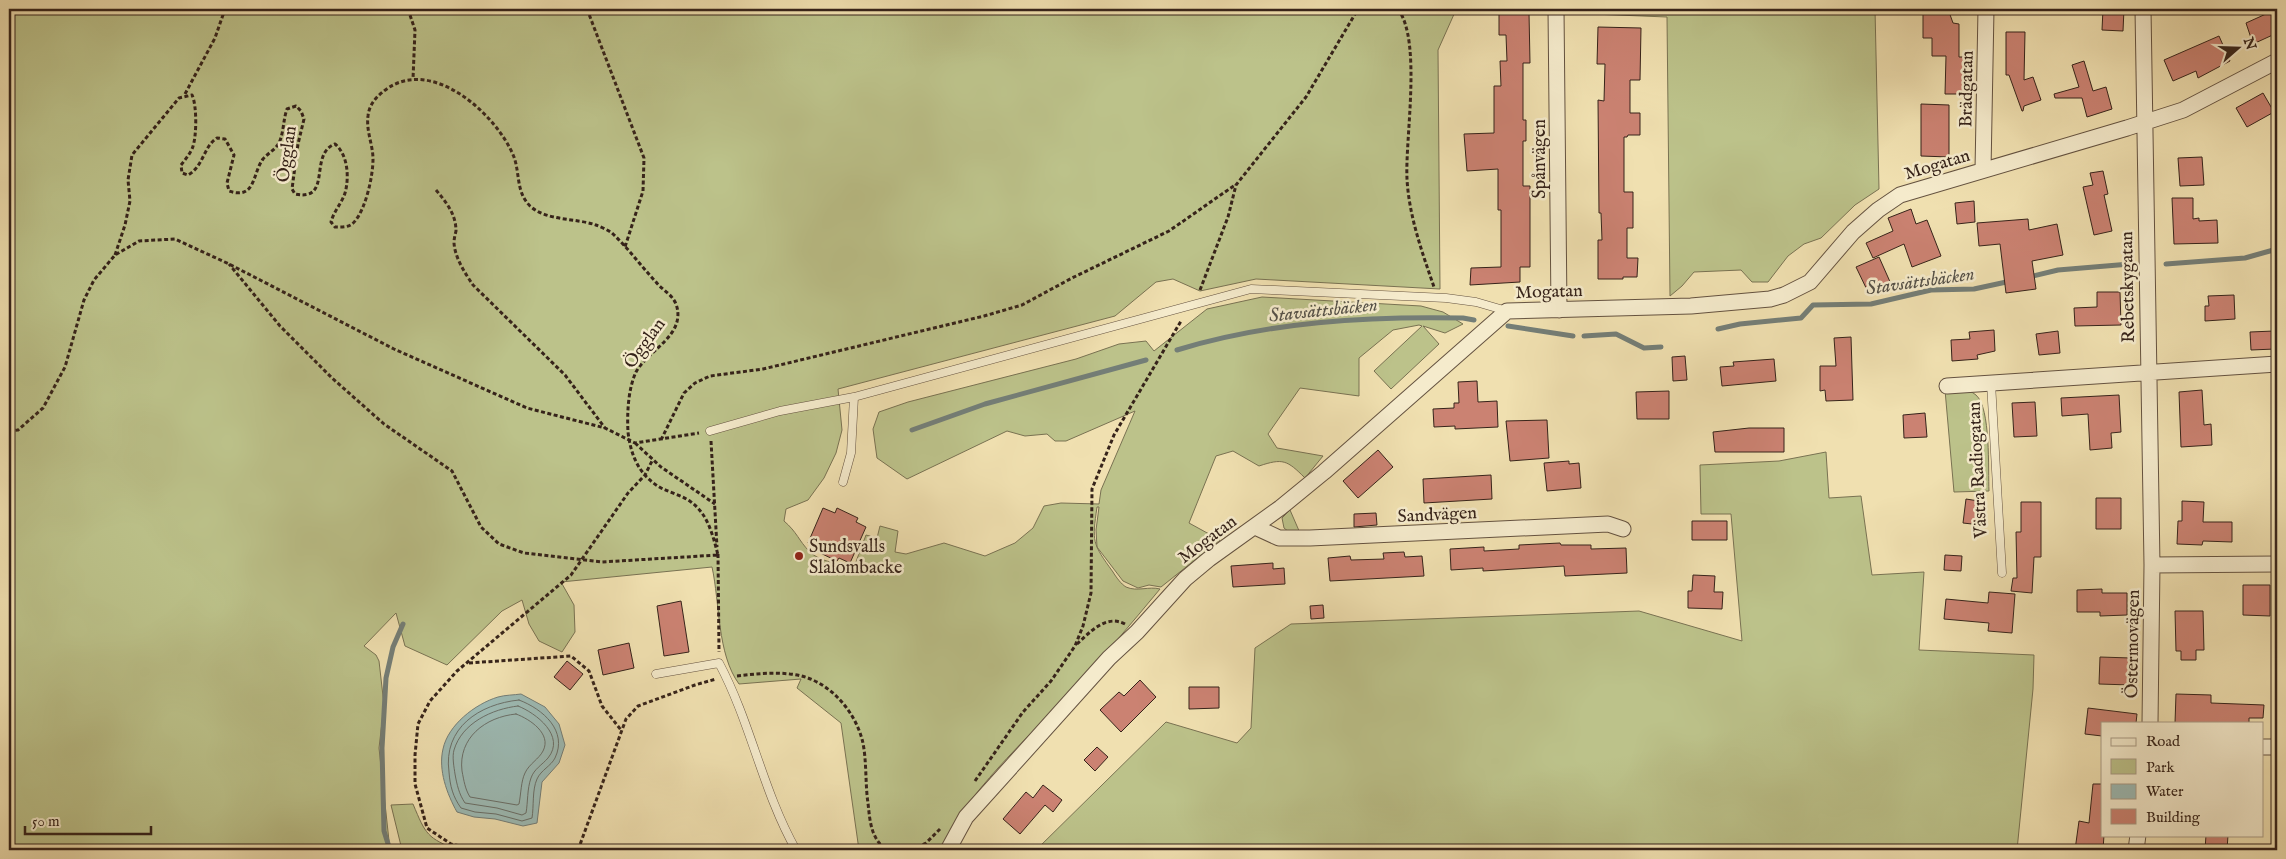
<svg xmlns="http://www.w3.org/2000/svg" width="2286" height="859" font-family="'IM FELL English',serif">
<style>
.green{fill:#bcc28a;stroke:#797252}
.water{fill:#9dbbb5;stroke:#747e77}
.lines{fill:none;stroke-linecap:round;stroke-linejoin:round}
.shore{stroke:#6a6f68;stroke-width:1}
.stream{stroke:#747e77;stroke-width:5}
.building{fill:#cb8272;stroke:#36231a}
.lane-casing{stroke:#645240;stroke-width:9}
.street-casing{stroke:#645240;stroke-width:17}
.path{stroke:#36231a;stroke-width:3;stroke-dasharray:4 2.5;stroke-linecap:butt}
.lane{stroke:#f5ebcc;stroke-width:8}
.street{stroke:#f5ebcc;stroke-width:15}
.poi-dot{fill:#8f2418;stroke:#f5ebcc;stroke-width:2}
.labels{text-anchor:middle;stroke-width:5;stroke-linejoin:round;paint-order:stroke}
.street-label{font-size:18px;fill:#36231a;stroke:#f5ebcc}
.poi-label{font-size:18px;fill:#36231a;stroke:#f5ebcc;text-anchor:start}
.water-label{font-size:19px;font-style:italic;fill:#555148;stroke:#f5ebcc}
</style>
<rect width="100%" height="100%" fill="#f0e0b0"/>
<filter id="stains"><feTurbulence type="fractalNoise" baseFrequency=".004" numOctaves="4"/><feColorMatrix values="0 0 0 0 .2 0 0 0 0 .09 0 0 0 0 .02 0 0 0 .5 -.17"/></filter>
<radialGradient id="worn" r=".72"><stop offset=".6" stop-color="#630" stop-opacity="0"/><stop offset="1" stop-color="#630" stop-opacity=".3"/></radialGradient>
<path class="green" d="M9 9H1545V11L1455 12 1438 50 1440 289 1256 279 1200 291 1173 279 1156 282 1115 316 838 389 842 430 836 453 824 478 808 500 786 509 784 521C797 532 799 541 809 551 819 562 840 564 854 567L866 535 877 538 880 526 898 531 895 552 906 554 944 543 985 556 1015 543 1033 528 1044 506 1061 503 1099 504 1101 490 1135 411 1066 441H1055L1047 434 1025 436 1007 431 907 479 877 458 873 429 879 412 908 402 1076 359 1119 344 1146 341 1154 351 1207 309 1262 297 1421 306 1443 312 1463 324 1445 333 1423 326 1439 344 1391 389 1374 371 1422 326 1419 325 1393 330 1359 358V396L1300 388 1268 434 1277 448 1323 456 1305 478C1287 460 1283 458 1259 466L1233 451 1216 456 1189 523 1220 540 1161 587 1149 585 1138 588 1123 581 1097 547 1096 530 1099 507H1097C1092 542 1092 543 1113 572 1116 577 1121 584 1126 587 1137 592 1149 586 1160 589 1130 625 1100 661 1068 695 1023 743 969 790 940 850H859L841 723 797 688 801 679 739 684C717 654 720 603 712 567L561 582 574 605 575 632 562 652 539 641 529 624 522 600 502 611 447 665 405 646 396 613 364 646 376 655 379 661 384 705 379 748 390 850H9Z
M1567 9H1875L1879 189 1855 205 1821 238 1804 244 1788 256 1768 282H1752L1741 270 1694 272 1682 286 1670 296 1667 17 1567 13Z
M1945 390C1955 390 1968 388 1976 395 1991 408 1988 470 1989 491L1954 492Z
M1826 452 1829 498 1861 496 1872 575 1924 572 1919 650 2034 655 2033 689 2017 850H1036L1166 722 1237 743 1251 728 1255 648 1291 624 1639 611 1742 641 1731 514H1701L1700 465 1779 461Z
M1290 510 1300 533 1289 532 1284 528 1282 518Z
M413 804C426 835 427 838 458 850H402L391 805Z"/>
<path class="water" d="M521 694 545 707 559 724 565 745 559 763 542 782 537 823 523 826 495 819 474 817 457 812C447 794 438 770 443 749 448 725 475 704 498 697 505 695 514 695 521 694Z"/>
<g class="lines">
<path class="shore" d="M519 700C543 709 568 731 555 758 551 766 541 770 537 779 532 790 534 806 532 818L522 821 496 814 475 812 461 808C453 797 450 786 449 772 443 728 479 704 519 700Z
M518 706C536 713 566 736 548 758 542 765 534 769 531 778 527 789 528 802 526 813L522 815 497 808 465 803C459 794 457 785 455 774 454 767 452 757 454 750 462 723 492 709 518 706Z
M516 714C530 719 552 734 543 751 539 759 529 764 525 773 521 781 521 794 519 804L517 805 470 797C465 789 464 781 462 771 458 738 485 717 516 714Z"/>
<path class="stream" d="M2166 264 2245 258 2277 249
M2029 277 2058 270 2130 264
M1508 326 1573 336
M1718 329 1740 324 1801 318 1813 305 1871 304 1931 290 1974 289 2011 281
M1584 336 1616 334 1644 348 1661 347
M1177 350C1269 322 1366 316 1463 318L1474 320
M912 430 985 404 1146 360
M390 850 384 831 382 748 386 678 393 647 403 624"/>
</g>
<path class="building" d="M1923 9H1948L1953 23 1959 24V57H1966V94H1945L1946 56H1932V38H1923Z
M2103 9H2124L2123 31 2102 30Z
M2277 9V33L2253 44 2246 23Z
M1529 13 1530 63H1523V120H1526V141H1523V186H1530V267H1520V282L1470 285 1471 268 1501 267V210H1498V169L1467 171 1464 134 1494 133V86H1501L1500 61H1507L1506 35H1499V14Z
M1598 27 1641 28 1640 80H1630V113H1640V135H1628L1627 137H1624V192H1633V228H1627V258H1638L1637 277H1623V279H1598V240H1602L1601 213H1599L1598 100 1604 101 1605 64H1597Z
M2006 32H2025L2024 80 2033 77 2041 100 2024 106 2023 111H2022L2009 75H2006Z
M2219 36 2230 61 2198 78 2196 71 2173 81 2164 60Z
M2084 61 2093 91 2106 87 2112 109 2087 117 2082 98H2055L2054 94 2079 87 2072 65Z
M2263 93 2274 112 2247 127 2236 108Z
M1921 104 1949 105V157L1921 156Z
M2202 157 2204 185 2180 186 2178 158Z
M2103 171 2108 194 2104 195 2112 231 2094 235 2083 187 2093 185 2090 173Z
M2172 198H2193V219L2199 218V221L2217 220 2218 243 2174 244Z
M1974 201 1975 222 1957 224 1955 203Z
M1911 209 1916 224 1927 220 1941 256 1912 267 1904 244 1873 258 1866 243 1893 231 1888 218Z
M2028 219 2029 230 2057 224 2063 255 2032 261 2036 289 2006 293 2000 244 1979 246 1977 223Z
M1879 257 1891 284 1869 294 1856 267Z
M2097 292H2120L2121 325 2075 326 2074 308 2097 307Z
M2234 295 2235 319 2205 321V306H2209L2208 296Z
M1994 330 1995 351 1977 355 1978 359 1952 361 1951 340 1970 339 1969 332Z
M2058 331 2060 353 2039 355 2036 334Z
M2274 331 2275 349 2251 350 2250 332Z
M1851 337 1853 400 1826 401 1825 390 1820 391V366H1836L1834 338Z
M1685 356 1687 380 1673 381 1672 357Z
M1774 359 1776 381 1722 386 1720 367 1734 366 1733 362Z
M1477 381 1478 402 1497 401 1498 427 1455 429V426L1434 427 1433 409 1454 408V403H1459L1458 382Z
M2202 390 2204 425 2211 424 2212 445 2181 447 2179 392Z
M1669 391V419H1637L1636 392Z
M2119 395 2121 432 2111 433 2112 448 2090 450 2088 414 2062 416 2061 398Z
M2035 402 2037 436 2014 437 2012 403Z
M1925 413 1927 437 1904 438 1903 415Z
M1547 420 1549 458 1510 461 1506 421Z
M1749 428H1784V452H1715L1713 432Z
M1378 450 1393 467 1358 498 1343 481Z
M1569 461V464L1579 463 1581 488 1547 491 1544 463Z
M1491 475 1492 499 1424 503 1423 479Z
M2096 498H2121V529H2096Z
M1966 499 1985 502 1981 525 1963 523Z
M2182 501 2204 502 2203 522H2232V542L2203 541 2202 545 2177 544 2178 521H2182Z
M2021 502H2041V557H2034L2032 593 2011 591 2013 578H2017L2016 532H2021Z
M823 508 835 513 837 508 858 518 856 522 866 527 850 563 839 558 837 561 816 551 818 547 808 543Z
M1376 513 1377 525 1354 527V514Z
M1692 521H1727V540H1692Z
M1560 543 1561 545H1591V549L1626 548 1627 573 1565 576 1564 566 1483 571V568L1451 570 1450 549 1484 547V551L1519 549V545Z
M1404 552 1405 557 1422 556 1424 576 1330 581 1328 558 1350 556 1351 560 1384 559 1383 553Z
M1945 555 1962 556 1961 571 1944 570Z
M1273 563V569L1284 568 1285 584 1233 587 1231 566Z
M1693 575 1715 576 1714 592H1723L1722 609 1688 608V591H1692Z
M2243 585H2270V616L2243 615Z
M2102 589V593H2127V615L2100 616V612H2077V590Z
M1989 592 2015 594 2012 633 1988 631 1989 623 1944 619 1946 599 1988 603Z
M681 601 689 652 664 656 657 606Z
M1323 605 1324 618 1311 619 1310 606Z
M2175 611H2203L2204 650H2196V660H2181V651H2176Z
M629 643 634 668 603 675 598 650Z
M2100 657 2131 658V685L2099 684Z
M567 661 583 674 570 690 554 677Z
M1140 680 1156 697 1121 732 1100 710 1119 692 1124 696Z
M1189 687H1219V708L1189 709Z
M2176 694 2211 695V703L2264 705 2263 718H2249V723H2175Z
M2088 708 2137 714 2136 723H2102V736L2085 734Z
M1097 747 1108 757 1095 771 1084 760Z
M2093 784H2102V835H2104L2103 850H2075L2079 821 2089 823Z
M1043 785 1062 800 1053 812 1045 805 1020 834 1003 819 1026 792 1033 798Z
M2206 835H2228L2227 850H2205Z"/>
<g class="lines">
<g class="lane-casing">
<path id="lane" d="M1991 383 2002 573
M710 431 780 411 854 397 1251 289 1446 298 1476 302 1507 311
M843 482 851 453 854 397
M656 674 719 663C751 723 763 792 796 850"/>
</g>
<g class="street-casing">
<path id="street" d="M1556 9 1559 310
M2143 9 2152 565 2150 723
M1983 170 1986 9
M1947 386 2277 364
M1255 527 1279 538H1310L1608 524 1623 529
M2152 565 2277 564
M2262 747H2277
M948 850 966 817 1109 658 1137 632 1185 579 1209 559 1280 508 1324 472 1507 311 1691 306 1770 299 1784 295 1810 282 1853 232 1878 210 1900 195 2127 128 2183 110 2277 61
M2136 850 2138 835"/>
</g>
<path class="path" d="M408 9 415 30 413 79
M587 9 644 158 643 191 625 247
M1398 9C1422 41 1405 138 1407 179 1409 216 1422 252 1434 287
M185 94 215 38 225 9
M436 190C446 202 456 214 456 231 455 235 454 239 454 243 455 258 465 273 473 285L565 375 605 428
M115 255 125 225 130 201 128 180 132 155 179 98 192 95C197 105 197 138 192 149 189 155 185 160 181 165L182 173 188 175C204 166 203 147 217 138L225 139 234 155 227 183 229 191C256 200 252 174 263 159 268 153 275 150 279 143 284 132 283 120 287 109L296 106 301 111 304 119 298 144 292 189 295 194C333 202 308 154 335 144 347 154 349 174 346 189 344 201 334 210 331 222L335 227C342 227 350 228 355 221 366 208 373 176 373 159 373 145 366 131 368 116 369 105 376 97 384 91 430 54 497 114 514 157 520 174 516 192 530 206 546 221 576 218 596 225 601 227 608 230 612 233 628 248 641 266 656 282 662 290 672 294 676 304 687 335 648 350 636 372 628 389 627 414 628 432 631 457 640 477 663 489 672 493 683 496 691 502 708 514 713 536 718 555L602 562 524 553 499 544 481 527 452 471 384 424 332 378 280 326 229 264
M1200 290 1228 217 1236 185 1306 97 1358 9
M9 431 18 430 43 408 65 367 84 300 94 280 115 255 139 241 175 239 229 264 394 349 527 408 605 428 635 443 699 433
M661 440 684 393 695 383 710 376 763 369 984 316 1022 305 1072 278 1169 231 1235 185
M711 441 717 547
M635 443 661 467 715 504
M718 554 719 652
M1077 644C1090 632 1106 614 1125 624
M469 663 571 656 589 671 602 706 621 730
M737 676C755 674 773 672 790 674 825 677 853 707 862 739 867 758 865 784 868 803 870 822 871 839 887 850
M975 781 1023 712 1051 681 1075 646 1083 626 1091 593 1092 489 1114 435 1181 321
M478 850 451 844 427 828 415 784V755L418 724 430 701 457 671 571 575 628 493 645 475 653 459
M578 850 626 719 638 706 695 685 716 679
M911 850 926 843 940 829"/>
<use href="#lane" class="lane"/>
<use href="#street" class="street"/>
</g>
<circle class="poi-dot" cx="799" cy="556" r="5"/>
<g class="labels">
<g class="street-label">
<text transform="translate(1966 89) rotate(-89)" y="6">Brädgatan</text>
<text transform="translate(286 154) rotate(-82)" y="6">Ögglan</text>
<text transform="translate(1539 159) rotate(-90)" y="6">Spånvägen</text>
<text transform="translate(1937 164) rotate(-17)" y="6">Mogatan</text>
<text transform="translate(2127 287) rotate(-91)" y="6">Rebetskygatan</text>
<text transform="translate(1549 291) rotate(-2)" y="6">Mogatan</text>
<text transform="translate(644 343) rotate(-54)" y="6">Ögglan</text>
<text transform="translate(1977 470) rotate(-93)" y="6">Västra Radiogatan</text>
<text transform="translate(1437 514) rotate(-3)" y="6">Sandvägen</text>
<text transform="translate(1207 539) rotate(-37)" y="6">Mogatan</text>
<text transform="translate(2132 644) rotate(-89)" y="6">Östermovägen</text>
</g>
<g class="poi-label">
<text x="809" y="552">Sundsvalls<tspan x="809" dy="21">Slalombacke</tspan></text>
</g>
<g class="water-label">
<text transform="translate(1920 280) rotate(-8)" y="7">Stavsättsbäcken</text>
<text transform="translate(1323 309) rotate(-6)" y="7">Stavsättsbäcken</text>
</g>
</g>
<rect width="2286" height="859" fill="none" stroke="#f0e0b0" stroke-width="30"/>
<rect x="10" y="10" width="2266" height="839" fill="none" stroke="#36231a" stroke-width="2.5"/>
<rect x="15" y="15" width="2256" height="829" fill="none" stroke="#36231a"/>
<rect x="2101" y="722" width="162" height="115" fill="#f5ebcc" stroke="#a99b85"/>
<rect x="2111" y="738" width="25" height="8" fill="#f5ebcc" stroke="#a99b85"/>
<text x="2146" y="746" font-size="15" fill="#36231a">Road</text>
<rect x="2111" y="759" width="25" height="15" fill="#bcc28a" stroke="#a99b85"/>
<text x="2146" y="772" font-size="15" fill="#36231a">Park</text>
<rect x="2111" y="784" width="25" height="15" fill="#9dbbb5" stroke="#a99b85"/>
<text x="2146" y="796" font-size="15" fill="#36231a">Water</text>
<rect x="2111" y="809" width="25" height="15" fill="#cb8272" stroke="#a99b85"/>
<text x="2146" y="822" font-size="15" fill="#36231a">Building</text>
<g transform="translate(2238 48) rotate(70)" stroke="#f5ebcc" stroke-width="4" paint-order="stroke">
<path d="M0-4L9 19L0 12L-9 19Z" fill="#36231a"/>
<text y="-8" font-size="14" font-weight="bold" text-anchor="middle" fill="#36231a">N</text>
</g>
<path d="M25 826v8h126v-8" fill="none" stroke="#36231a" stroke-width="2.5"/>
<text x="32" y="826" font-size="15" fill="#36231a" stroke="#f5ebcc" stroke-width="4" paint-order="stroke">50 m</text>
<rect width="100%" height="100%" filter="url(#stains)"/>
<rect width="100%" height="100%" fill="url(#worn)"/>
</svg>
